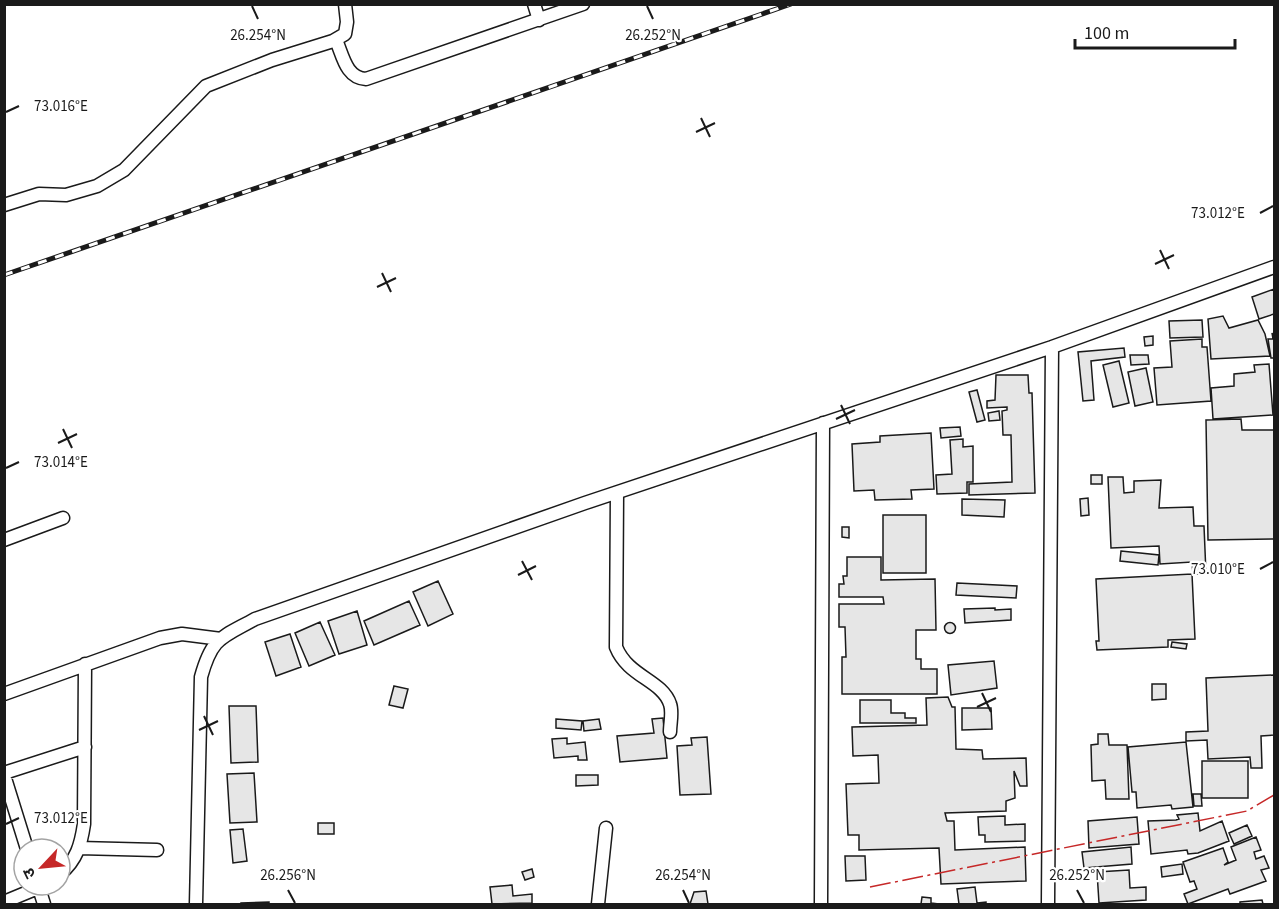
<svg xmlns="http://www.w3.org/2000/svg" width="1279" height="909" font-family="'Source Sans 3','Noto Sans Devanagari',sans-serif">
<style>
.building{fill:#e6e6e6;stroke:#1a1a1a;stroke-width:1.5}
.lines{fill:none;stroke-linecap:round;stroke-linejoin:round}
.minor-casing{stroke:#1a1a1a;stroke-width:15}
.minor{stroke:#fff;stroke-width:12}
.rail-casing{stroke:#1a1a1a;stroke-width:5}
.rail{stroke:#fff;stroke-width:3;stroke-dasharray:9;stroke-linecap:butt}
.power{stroke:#c62828;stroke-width:1.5;stroke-dasharray:21 4.5 3 4.5;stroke-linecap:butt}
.ticks{fill:none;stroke:#1a1a1a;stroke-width:2}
.ticks-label{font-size:15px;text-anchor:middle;fill:#1a1a1a;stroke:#fff;stroke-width:4.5;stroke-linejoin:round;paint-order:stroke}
</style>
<rect width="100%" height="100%" fill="#fff"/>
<path class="building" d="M1274 289V314L1259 319 1252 297Z
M1223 316 1229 328 1258 320 1265 334 1270 356 1211 359 1208 319Z
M1202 320 1203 337 1170 338 1169 321Z
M1272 333 1274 338V358H1271L1268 339H1273Z
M1153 336V345L1145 346 1144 337Z
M1202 339V347H1207L1211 401 1157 405 1154 368 1172 367 1170 341Z
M1124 348 1125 357 1091 361 1094 400 1083 401 1078 352Z
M1130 355H1148L1149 364 1131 365Z
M1119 361 1129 403 1113 407 1103 365Z
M1269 364 1273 415 1213 419 1211 388 1234 386V374L1255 372 1254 365Z
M1146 368 1153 402 1135 406 1128 372Z
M996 375H1028L1029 393H1032L1035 493 969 495V484L1012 482 1011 435H1003L1002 411 1007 410V407L987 408V401L995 400Z
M977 390 985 420 977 422 969 392Z
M999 411 1000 420 989 421 988 413Z
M1241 419 1242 430H1274V539L1208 540 1206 420Z
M960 427 961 436 941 438 940 428Z
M931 433 934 489 911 490 912 499 875 500 874 490 854 491 852 444 880 442V436Z
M963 439V447L973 446V482H967V493L937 494 936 475 952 474 950 440Z
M1091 475H1102V484H1091Z
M1108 477H1123L1124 493 1134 492V481L1161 480 1159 508 1193 507 1194 526H1204L1206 574H1193L1192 562 1160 564 1159 546 1111 548Z
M1088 498 1089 515 1081 516 1080 499Z
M962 499 1005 500 1004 517 962 515Z
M883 515H926V573H883Z
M842 527H849V538L842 537Z
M1121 551 1159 555 1158 565 1120 561Z
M847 557H881V580L935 579 936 630H916V659H921V669H937V694H842V657H846L845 627H839V604H884L883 597H839V584H844L843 576H847Z
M1192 574 1195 639 1168 640V647L1097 650 1096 641H1099L1096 579Z
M438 581 453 614 428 626 413 592Z
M957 583 1017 586 1016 598 956 595Z
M409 601 420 625 374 645 364 621Z
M995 608V610L1011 609V620L965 623 964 609Z
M357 611 367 645 339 654 328 621Z
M320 622 335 655 309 666 295 633Z
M944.5 628a5.5 5.5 0 1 1 11 0a5.5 5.5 0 1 1-11 0Z
M290 634 301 667 276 676 265 642Z
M1172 642 1187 644 1186 649 1171 647Z
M994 661 997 688 951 695 948 665Z
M1274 675V735L1261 736 1262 768H1251L1250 757 1208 759 1207 740 1186 741V732L1208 731 1206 678Z
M1152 684H1166V699L1152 700Z
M394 686 408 689 403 708 389 705Z
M948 697 952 707H955L956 749 982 750 983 759 1026 758 1027 786H1020L1014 771 1015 798 1006 801V811L945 813 947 821H954L955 850 1025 847 1026 881 941 884 939 848 859 850V835H848L846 784 879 783 878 755 853 756 852 727 927 725 926 698Z
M860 700H891V713H905V718H916V723H860Z
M229 706H256L258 762 231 763Z
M962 708H991L992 729 962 730Z
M663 718 667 758 620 762 617 736 654 733 652 719Z
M556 719 582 721 581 730 556 728Z
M599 719 601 729 584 731 583 721Z
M1098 734H1108L1109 745H1127L1129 799H1106L1105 780 1092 781 1091 745 1098 744Z
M707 737 711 794 680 795 677 746 692 745 691 738Z
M567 738V744L585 742 587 760H578V756L554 758 552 739Z
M1186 742 1193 807 1172 809 1171 805 1137 808 1136 792H1132L1128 747Z
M1202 761H1248V798H1202Z
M254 773 257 822 230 823 227 774Z
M576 775H598V785L576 786Z
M1193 794H1201L1202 806H1194Z
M1198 813 1200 831 1222 821 1229 841 1198 853 1188 854 1187 850 1151 854 1148 821 1176 820 1179 819 1177 815Z
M1005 816V825L1025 824V841L985 842V835H979L978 817Z
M1137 817 1139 844 1089 848 1088 821Z
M318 823H334V834H318Z
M1247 825 1252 836 1234 844 1229 833Z
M243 829 247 861 233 863 230 830Z
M1256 837 1261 850 1254 852 1256 859 1264 856 1269 868 1261 870 1266 881 1230 894 1228 889 1188 904 1184 894 1197 889 1194 881 1190 882 1183 862 1223 848 1228 862 1224 865 1236 860 1231 847Z
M1131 847 1132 864 1084 868 1082 852Z
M845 856H865L866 880 846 881Z
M1182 864 1183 874 1162 877 1161 867Z
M532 869 534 877 525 880 522 872Z
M1129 870 1130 888 1146 887V900L1099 903 1097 872Z
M512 885 513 896 532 894V903L492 904 490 887Z
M975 887 977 903 986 902V904H959L957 889Z
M706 891 708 904H690L694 892Z
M922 897 931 898V903L939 904H921Z
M1262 900 1263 904H1240V902Z
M269 902V904H241V903Z"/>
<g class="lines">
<g class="minor-casing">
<path id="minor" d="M534 4 539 20
M336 40C343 56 346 78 366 79L583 4
M4 205 39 194 66 195 97 186 124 170 206 86 272 60 333 41 345 34 347 22 345 4
M617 493 616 647C628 677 662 680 670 704 673 712 670 723 670 732
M4 540 63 518
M4 694 160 638 182 634 221 639
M4 773 85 747
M4 775 27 849
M79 848 157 850
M60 874C77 860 81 844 84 824L85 664
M38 885 44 904
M4 902 45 885
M196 904 201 677C212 637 221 638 255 619L585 503 1052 347 1274 267
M598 904 606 828
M821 904 823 423
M1048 904 1052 347"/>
</g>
<use href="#minor" class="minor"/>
<g class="rail-casing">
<path id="rail" d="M4 275 791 4"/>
</g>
<use href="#rail" class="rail"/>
<path class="power" d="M870 887 1247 811 1274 795"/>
</g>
<path class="ticks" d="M252 6 258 19M647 6 653 19M6 112 19 106M701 118 710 137M696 132 715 123M1260 213 1273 206M1160 250 1169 269M1155 264 1174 255M382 273 391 292M377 287 396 278M841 405 850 424M836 419 855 410M63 429 72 448M58 443 77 434M6 468 19 462M522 561 532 580M1260 569 1273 562M518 575 536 566M982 693 991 712M977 707 996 698M204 716 213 735M199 730 218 721M6 824 19 818M288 890 295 903M683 890 689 903M1077 890 1084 903"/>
<g class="ticks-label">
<text x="258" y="40">26.254°N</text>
<text x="653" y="40">26.252°N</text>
<text x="61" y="111">73.016°E</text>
<text x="1218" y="218">73.012°E</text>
<text x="61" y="467">73.014°E</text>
<text x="1218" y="574">73.010°E</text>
<text x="61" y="823">73.012°E</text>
<text x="288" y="880">26.256°N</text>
<text x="683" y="880">26.254°N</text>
<text x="1077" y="880">26.252°N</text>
</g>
<rect width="1279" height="909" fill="none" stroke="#1a1a1a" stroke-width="12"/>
<g transform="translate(42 867) rotate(244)"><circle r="28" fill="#ffffff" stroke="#a3a3a3" stroke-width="1.5"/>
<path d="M0-4.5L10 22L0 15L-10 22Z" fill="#c62828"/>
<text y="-9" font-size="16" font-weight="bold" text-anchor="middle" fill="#1a1a1a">उ</text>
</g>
<path d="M1075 39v9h160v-9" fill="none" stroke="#1a1a1a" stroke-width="3"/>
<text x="1084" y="39" font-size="18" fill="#1a1a1a" stroke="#ffffff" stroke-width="4.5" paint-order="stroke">100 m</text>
</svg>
